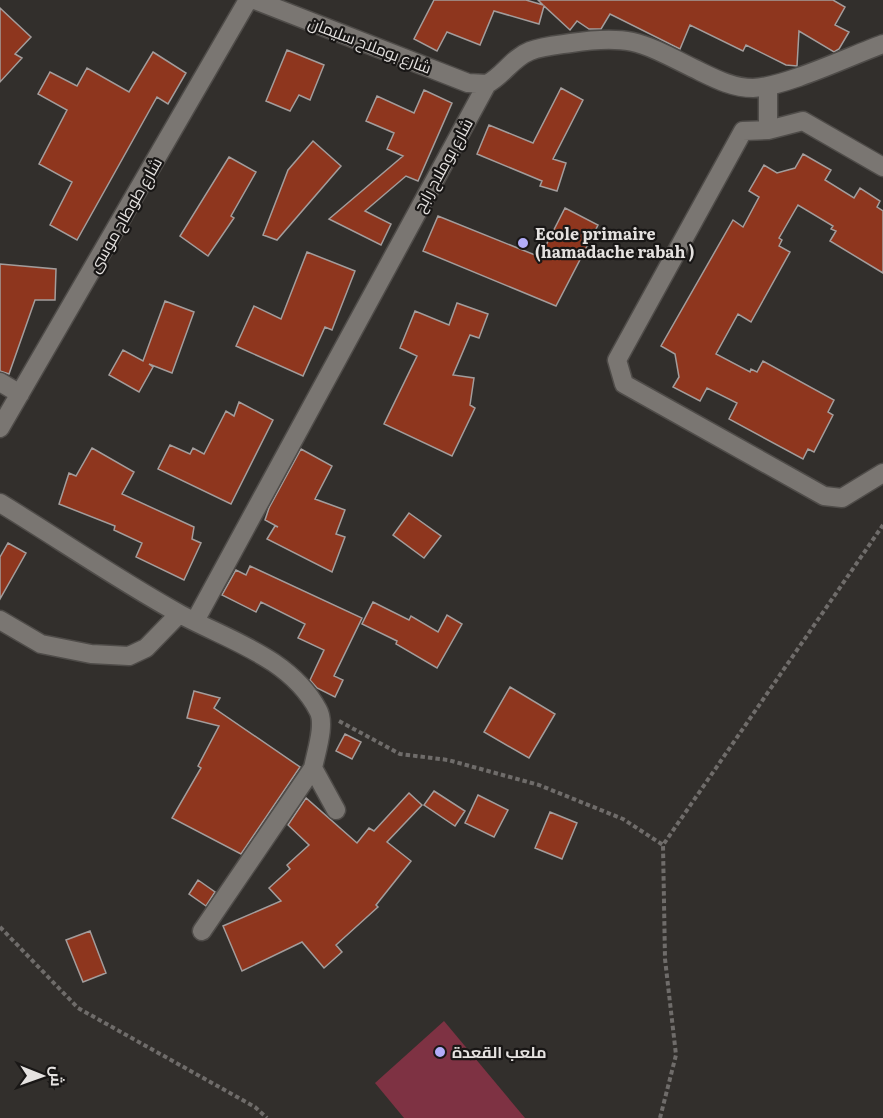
<svg xmlns="http://www.w3.org/2000/svg" width="883" height="1118" font-family="Literata,Cairo,serif">
<style>
.green{fill:#7e3243}
.building{fill:#8e361e;stroke:#a39d9c;stroke-width:1.5}
.lines{fill:none;stroke-linecap:round;stroke-linejoin:round}
.minor-casing{stroke:#4f4c49;stroke-width:21}
.path{stroke:#6f6c6a;stroke-width:4;stroke-dasharray:4.5 3;stroke-linecap:butt}
.minor{stroke:#7a7672;stroke-width:18}
.poi-dot{fill:#b3adf9;stroke:#191716;stroke-width:2}
.labels{text-anchor:middle;stroke-width:4.5;stroke-linejoin:round;paint-order:stroke}
.street-label{font-size:16px;fill:#e5e2e0;stroke:#191716}
.poi-label{font-size:16px;font-weight:bold;fill:#e5e2e0;stroke:#191716;text-anchor:start}
</style>
<rect width="100%" height="100%" fill="#322f2c"/>
<path class="green" d="M444 1021 525 1118H404L375 1083Z"/>
<path class="building" d="M434 0H526L543 5 538 0H833L845 7 835 25 849 32 839 49 834 52 799 31 797 66 786 65 746 45 743 51 690 25 680 49 610 14 601 29H589L577 21 570 30 544 6 539 24 494 11 480 45 447 32 437 51 414 39Z
M0 8 31 37 15 54 22 58 0 82Z
M287 50 324 65 310 100 299 95 290 111 266 101Z
M153 52 186 73 168 104 157 97 77 240 50 225 72 182 39 164 67 110 38 94 50 72 77 86 87 68 129 92Z
M561 88 583 100 553 159 566 163 557 191 540 186 542 181 477 154 489 125 533 143Z
M424 90 452 103 418 181 406 176 365 211 391 224 381 245 329 219 403 156 387 149 394 133 366 121 377 96 414 113Z
M313 141 341 166 277 240 263 235 288 170Z
M803 154 831 170 825 180 854 198 860 188 880 201 877 207 883 211V273L830 241 836 231 831 229 833 226 798 205 779 238 782 240 779 246 790 252 751 322 738 314 716 354 750 372 751 369 757 372 763 361 834 400 828 412 833 415 814 452 808 449 803 459 729 419 737 403 707 388 700 401 673 387 679 377 675 354 661 346 733 220 743 227 759 197 749 191 764 165 777 173 795 168Z
M229 157 256 172 231 216 234 218 208 256 180 236Z
M565 208 598 225 556 306 423 251 438 216 540 257Z
M307 252 355 271 332 330 325 327 303 376 236 346 254 306 281 319Z
M0 264 56 269 55 300H35L9 374 0 371Z
M165 301 194 312 172 373 149 364 153 367 139 392 109 375 123 350 143 361Z
M457 303 488 314 479 338 470 335 453 375 474 378 470 405 475 408 452 456 384 424 417 356 400 348 415 311 449 325Z
M239 402 273 420 231 504 158 469 170 445 190 454 193 448 204 454 226 411 234 416Z
M92 448 134 472 122 494 194 527 192 539 201 543 184 580 136 557 142 543 114 530 115 526 59 504 69 473 76 476Z
M301 449 332 466 315 499 345 510 336 534 345 537 332 572 267 539 275 526 278 527 265 520 269 508Z
M409 513 441 536 424 558 393 535Z
M8 543 26 553 0 599V557Z
M250 566 362 618 334 676 343 680 335 697 317 688 310 680 324 650 298 638 305 624 261 602 256 612 222 595 236 570 246 575Z
M373 602 409 620 411 616 438 632 447 615 462 624 437 668 396 644 397 641 362 624Z
M510 687 555 714 529 758 484 732Z
M194 691 220 698 214 708 300 767 241 854 172 818 201 768 198 766 219 726 187 718Z
M345 734 361 742 352 759 336 751Z
M434 791 465 811 455 826 424 805Z
M409 793 422 805 387 842 411 861 376 905 378 907 336 945 342 952 324 968 302 942 242 971 223 926 281 901 269 888 290 869 287 865 309 845 288 825 306 798 357 843 369 828 374 831Z
M478 795 508 810 494 837 465 823Z
M550 812 577 823 562 859 535 848Z
M198 880 215 892 206 906 189 894Z
M90 931 106 973 83 982 66 940Z"/>
<g class="lines">
<g class="minor-casing">
<path id="minor" d="M255 0 468 83 487 84
M768 130V86
M883 167 803 121 768 130 743 131 617 360 624 384 824 496 842 498 883 473
M0 382 20 394
M0 428 248 0
M0 503C59 539 117 579 178 613 227 640 290 657 318 710 326 724 316 752 313 768L202 931
M0 620 41 644 91 654 129 656 146 648 179 614
M195 621 487 84C503 76 512 58 530 51 543 46 557 45 571 43 629 34 641 42 693 68 712 77 731 88 753 88 785 87 850 56 883 44
M313 768 336 810"/>
</g>
<path class="path" d="M339 721 400 754 448 760 539 785 623 819 663 845
M0 927 78 1008 255 1107 267 1118
M660 1118 676 1055 665 959 663 845 883 525"/>
<use href="#minor" class="minor"/>
</g>
<g class="poi-dot">
<circle cx="523" cy="243" r="6"/>
<circle cx="440" cy="1052" r="6"/>
</g>
<g class="labels">
<g class="street-label">
<text transform="translate(370 45) rotate(21)" y="6">شارع بوملاح سليمان</text>
<text transform="translate(443 165) rotate(-61)" y="6">شارع بوملاح رابح</text>
<text transform="translate(125 215) rotate(-60)" y="6">شارع طوطاح موسى</text>
</g>
<g class="poi-label">
<text x="535" y="240">Ecole primaire<tspan x="535" dy="18">(hamadache rabah )</tspan></text>
<text x="452" y="1058">ملعب القعدة</text>
</g>
</g>
<g transform="translate(42 1076) rotate(91)" stroke="#191716" stroke-width="4.5" paint-order="stroke">
<path d="M0-4.5L10 22L0 15L-10 22Z" fill="#e5e2e0"/>
<text y="-9" font-size="16" font-weight="bold" text-anchor="middle" fill="#e5e2e0">ش</text>
</g>
</svg>
